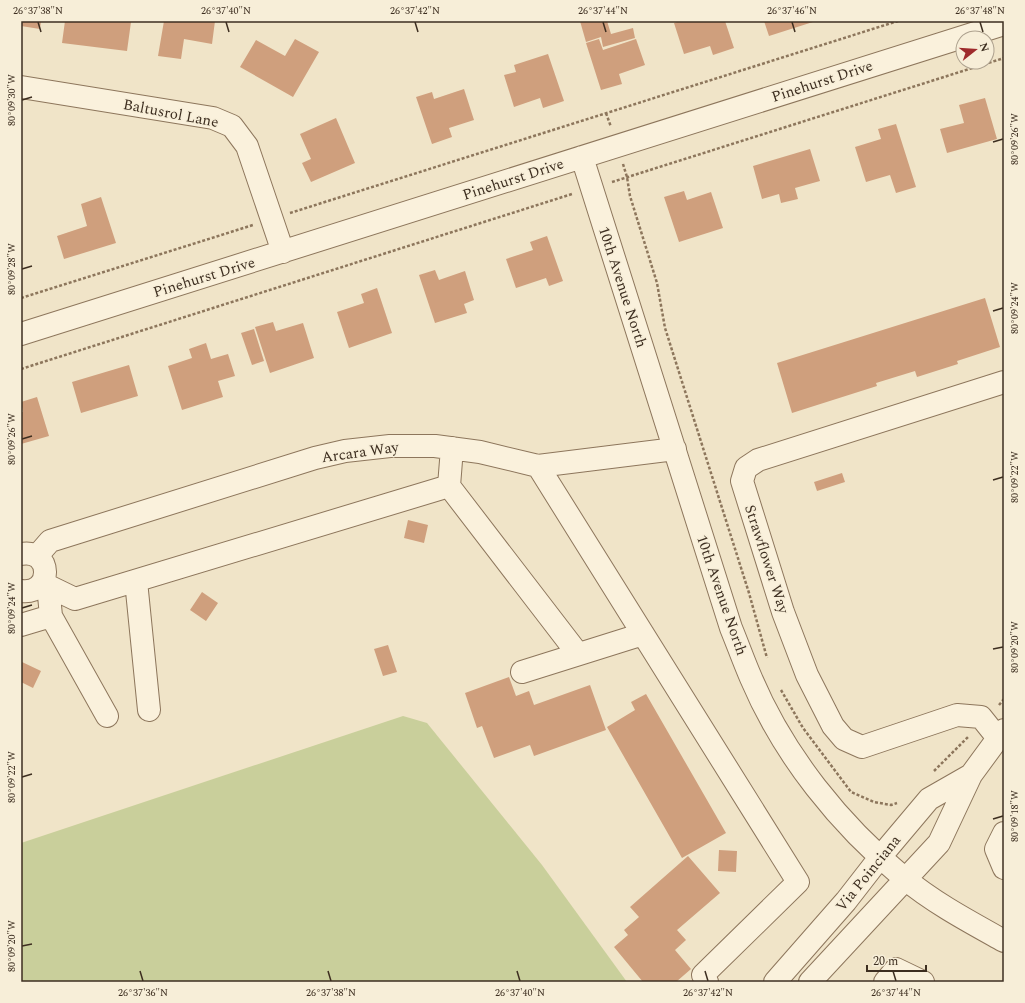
<svg xmlns="http://www.w3.org/2000/svg" width="1025" height="1003" font-family="Spectral,serif">
<style>
.green{fill:#c9cf9b}
.building{fill:#cf9f7d}
.lines{fill:none;stroke-linecap:round;stroke-linejoin:round}
.minor-casing{stroke:#8d765c;stroke-width:24}
.path{stroke:#8d765c;stroke-width:2.5;stroke-dasharray:3 2;stroke-linecap:butt}
.minor{stroke:#faf1dc;stroke-width:22}
.ticks{fill:none;stroke:#3d2e20;stroke-width:1.5}
.labels{text-anchor:middle;stroke-width:3;stroke-linejoin:round;paint-order:stroke}
.street-label{font-size:15px;fill:#3d2e20;stroke:#f7eed8}
.neatline{fill:none;stroke:#3d2e20;stroke-width:1.5}
.ticks-label{font-size:10px;text-anchor:middle;fill:#3d2e20}
</style>
<rect width="100%" height="100%" fill="#f0e4c8"/>
<path class="green" d="M403 716 427 723 542 865 627 982H21V843Z"/>
<path class="building" d="M21 21H41L40 29 21 26Z
M65 21 131 22 127 51 62 43Z
M164 21H215L212 44 184 39 181 59 158 56Z
M580 21H607L611 34 633 28 635 38 603 47 601 37 586 42Z
M680 21H725L734 48 713 55 710 46 684 54 674 23Z
M764 21H816L769 36Z
M295 39 319 52 293 97 240 67 256 40 285 56Z
M599 39 603 50 636 39 645 65 619 74 622 84 601 90 586 43Z
M548 54 564 101 543 108 540 98 514 107 504 75 516 72 514 65Z
M464 89 474 120 449 128 452 137 432 144 416 97 432 92 434 99Z
M985 98 997 139 947 153 940 129 964 123 959 105Z
M336 118 355 163 311 182 302 163 311 159 300 134Z
M896 124 916 187 896 193 890 175 866 182 855 147 881 139 878 129Z
M810 149 820 181 795 188 798 199 781 203 779 194 762 199 753 166Z
M684 191 687 200 711 192 723 228 679 242 664 197Z
M101 197 116 243 64 259 57 236 87 226 81 204Z
M547 236 563 281 549 286 546 278 516 288 506 259 533 250 530 242Z
M435 270 439 280 465 271 474 300 464 304 467 313 435 323 419 275Z
M377 288 392 333 349 348 337 312 364 303 361 294Z
M985 298 1000 347 957 361 958 364 917 377 915 371 876 383 877 386 792 413 777 363Z
M273 322 276 331 303 323 314 358 270 373 255 327Z
M254 329 264 361 252 365 241 333Z
M206 343 211 359 228 354 235 376 218 381 223 397 182 410 168 366 192 358 189 349Z
M129 365 138 396 81 413 72 382Z
M37 397 49 436 21 444V412H23L21 402Z
M842 473 845 482 817 491 814 482Z
M408 520 428 525 424 543 404 538Z
M202 592 218 603 206 621 190 610Z
M388 645 397 672 383 676 374 649Z
M22 662 41 671 33 688 21 682Z
M509 677 516 696 529 691 534 705 590 685 606 730 534 756 530 745 494 758 482 726 477 728 465 693Z
M646 694 726 833 682 858 607 727 635 710 631 702Z
M719 850 737 851 736 872 718 871Z
M688 856 720 893 677 930 686 940 675 950 691 969 676 982H643L614 947 628 935 624 930 639 917 630 907Z"/>
<g class="lines">
<g class="minor-casing">
<path id="minor" d="M21 87 213 118 232 126 247 146 283 252
M582 157 731 628C738 645 744 662 751 678 784 756 840 825 904 878 934 903 970 922 1004 941
M21 334 1004 24
M538 466 798 882 703 975 707 982
M449 486 452 448
M21 554C52 548 54 595 21 591
M37 556 50 541 315 458 345 451 390 446H435L480 452 538 466 675 449
M136 581 149 710
M42 583 75 599 449 486 578 654
M48 585 51 616 107 716
M21 625 51 616
M522 672 643 634
M997 737 981 717 957 715 862 747 844 739 833 726 807 675 783 612 742 481 746 468 758 460 1004 382
M1004 833 996 849 1004 868
M775 982 846 901 881 856 929 799 971 775
M810 982 939 843 971 775 1004 730
M885 982 896 969 923 982"/>
</g>
<path class="path" d="M606 113 611 127
M623 164 627 177 630 196 657 283 665 328 749 593 767 658
M612 182 1004 58
M290 213 898 21
M21 298 253 225
M21 369 572 194
M781 690 803 728 851 792 874 802 891 805 897 803
M999 705 1004 699
M934 771 969 736"/>
<use href="#minor" class="minor"/>
</g>
<path class="ticks" d="M38 22 41 32M226 22 229 32M415 22 418 32M603 22 606 32M792 22 795 32M980 22 983 32M22 100 32 97M993 142 1003 139M22 269 32 266M993 311 1003 308M22 439 32 436M993 480 1003 477M22 608 32 605M993 649 1003 647M22 777 32 774M993 819 1003 816M22 946 32 944M140 971 143 981M328 971 331 981M517 971 520 981M705 971 708 981M893 971 896 981"/>
<g class="labels">
<g class="street-label">
<text transform="translate(822 81) rotate(-18)" y="5">Pinehurst Drive</text>
<text transform="translate(171 113) rotate(11)" y="5">Baltusrol Lane</text>
<text transform="translate(513 179) rotate(-18)" y="5">Pinehurst Drive</text>
<text transform="translate(204 277) rotate(-17)" y="5">Pinehurst Drive</text>
<text transform="translate(623 287) rotate(72)" y="5">10th Avenue North</text>
<text transform="translate(360 452) rotate(-8)" y="5">Arcara Way</text>
<text transform="translate(767 559) rotate(72)" y="5">Strawflower Way</text>
<text transform="translate(722 595) rotate(71)" y="5">10th Avenue North</text>
<text transform="translate(868 873) rotate(-51)" y="5">Via Poinciana</text>
</g>
</g>
<rect width="1025" height="1003" fill="none" stroke="#f7eed8" stroke-width="44"/>
<g transform="translate(975 50) rotate(73)"><circle r="19" fill="#f7eed8" stroke="#ada18e"/>
<path d="M0-3L7 15L0 10L-7 15Z" fill="#9e2a2b"/>
<text y="-6" font-size="11" font-weight="bold" text-anchor="middle" fill="#3d2e20">N</text>
</g>
<path d="M867 965v6h59v-6" fill="none" stroke="#3d2e20" stroke-width="2"/>
<text x="873" y="965" font-size="12" fill="#3d2e20" stroke="#f7eed8" stroke-width="3" paint-order="stroke">20 m</text>
<rect x="22" y="22" width="981" height="959" class="neatline"/>
<g class="ticks-label">
<text x="38" y="14">26°37'38"N</text>
<text x="226" y="14">26°37'40"N</text>
<text x="415" y="14">26°37'42"N</text>
<text x="603" y="14">26°37'44"N</text>
<text x="792" y="14">26°37'46"N</text>
<text x="980" y="14">26°37'48"N</text>
<text transform="translate(11 100) rotate(-90)" y="4">80°09'30"W</text>
<text transform="translate(1014 139) rotate(-90)" y="4">80°09'26"W</text>
<text transform="translate(11 269) rotate(-90)" y="4">80°09'28"W</text>
<text transform="translate(1014 308) rotate(-90)" y="4">80°09'24"W</text>
<text transform="translate(11 439) rotate(-90)" y="4">80°09'26"W</text>
<text transform="translate(1014 477) rotate(-90)" y="4">80°09'22"W</text>
<text transform="translate(11 608) rotate(-90)" y="4">80°09'24"W</text>
<text transform="translate(1014 647) rotate(-90)" y="4">80°09'20"W</text>
<text transform="translate(11 777) rotate(-90)" y="4">80°09'22"W</text>
<text transform="translate(1014 816) rotate(-90)" y="4">80°09'18"W</text>
<text transform="translate(11 946) rotate(-90)" y="4">80°09'20"W</text>
<text x="143" y="996">26°37'36"N</text>
<text x="331" y="996">26°37'38"N</text>
<text x="520" y="996">26°37'40"N</text>
<text x="708" y="996">26°37'42"N</text>
<text x="896" y="996">26°37'44"N</text>
</g>
</svg>
